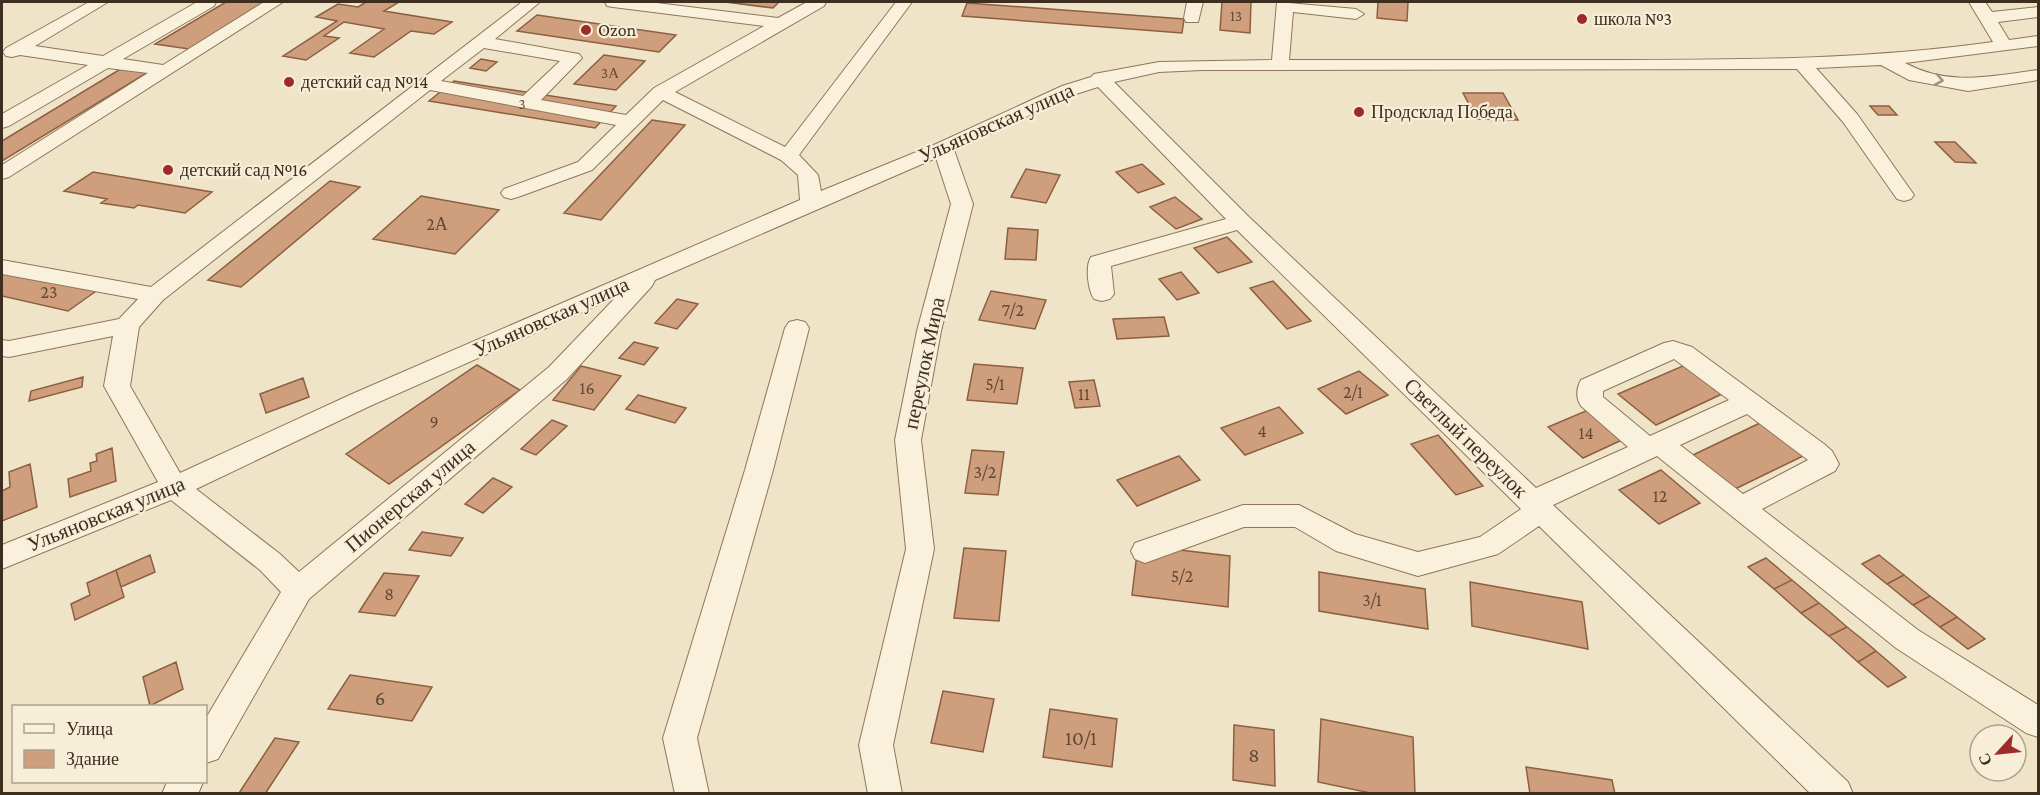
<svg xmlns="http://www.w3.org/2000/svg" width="2040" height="795" font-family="'Crimson Pro',serif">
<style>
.building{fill:#cf9f7d;stroke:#8d5f41;stroke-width:1.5}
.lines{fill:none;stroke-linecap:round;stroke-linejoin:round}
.minor-casing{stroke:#8d765c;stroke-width:2}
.minor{fill:#faf1dc;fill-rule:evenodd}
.oneway{stroke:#9c907e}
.poi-dot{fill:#9e2a2b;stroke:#f7eed8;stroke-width:2}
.labels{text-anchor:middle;stroke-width:4.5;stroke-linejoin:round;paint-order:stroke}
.far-number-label{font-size:15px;fill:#624a37}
.far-poi-label{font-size:18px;fill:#3d2e20;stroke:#f7eed8;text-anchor:start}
.number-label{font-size:18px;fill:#624a37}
.street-label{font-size:21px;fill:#3d2e20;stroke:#f7eed8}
.near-number-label{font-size:21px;fill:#624a37}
</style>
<rect width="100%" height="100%" fill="#f0e4c8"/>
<path class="building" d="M226 2H266L189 49 155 44Z
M366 2H399L384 11 452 22 434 34 411 31 374 57 350 53 384 29 344 22 324 36 339 38 306 60 283 56 337 21 316 17 338 4 358 7Z
M725 2H779L773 8Z
M1222 2H1251L1250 33 1220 30Z
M1378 2H1408L1407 21 1377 18Z
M967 3 1184 19 1182 33 962 16Z
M537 15 676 35 659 52 517 31Z
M604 55 645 61 616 90 574 84Z
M481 59 497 62 486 71 470 68Z
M127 65 155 68 2 161V141Z
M454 81 616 106 595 128 429 101Z
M1463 93H1503L1518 120 1477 119Z
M1870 106H1889L1897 115H1878Z
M652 120 685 125 601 220 564 213Z
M1935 142H1955L1976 163 1955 162Z
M1142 164 1164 184 1138 193 1116 172Z
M1026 169 1060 175 1046 203 1011 197Z
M93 172 212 192 185 213 138 205 134 208 101 203 107 199 64 191Z
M330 181 360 187 241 287 208 280Z
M421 196 499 210 455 254 373 239Z
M1175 197 1202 219 1176 229 1150 207Z
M1008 228 1038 230 1036 260 1005 259Z
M1227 237 1252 262 1218 273 1194 248Z
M2 267 102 287 68 311 2 296Z
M1181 272 1199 293 1177 300 1159 279Z
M1273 281 1311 321 1287 329 1250 288Z
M991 291 1046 300 1035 329 979 320Z
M677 299 698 304 677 329 655 323Z
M1164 317 1169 336 1117 339 1113 319Z
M634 342 658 348 644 365 619 358Z
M974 364 1023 368 1017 404 967 400Z
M477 365 520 390 389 484 346 454Z
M1685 365 1724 393 1656 425 1618 394Z
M581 366 621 376 594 410 553 400Z
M1359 371 1388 395 1346 414 1318 389Z
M83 377 82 387 29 401 31 391Z
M303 378 309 397 266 413 260 394Z
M1094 380 1100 406 1075 408 1069 382Z
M638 395 686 408 675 423 626 409Z
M1279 407 1303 433 1245 455 1221 428Z
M1588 410 1624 439 1583 458 1548 427Z
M552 420 567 426 536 455 521 449Z
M1762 422 1805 455 1735 489 1693 455Z
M1438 435 1483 486 1456 495 1411 444Z
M112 448 116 481 70 497 68 479 91 471 90 463 97 461 96 454Z
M972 450 1004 452 998 495 965 493Z
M1179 456 1200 480 1137 506 1117 480Z
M30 464 37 507 2 521V491L10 487 9 472Z
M1661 470 1700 503 1659 524 1619 490Z
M493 478 512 487 483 513 465 504Z
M422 532 463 538 451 556 409 550Z
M1138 545 1230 556 1228 607 1132 595Z
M964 548 1006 551 999 621 954 618Z
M150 555 155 572 121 587 116 570Z
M1879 555 1904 575 1887 584 1862 564Z
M1766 558 1792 580 1774 589 1748 567Z
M116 570 124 597 75 620 71 604 90 595 87 583Z
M1319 572 1425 589 1428 629 1319 611Z
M384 573 419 576 395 616 359 612Z
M1904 575 1930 596 1913 605 1887 584Z
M1792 580 1805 591 1819 603 1801 613 1774 589Z
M1470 582 1582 602 1588 649 1472 626Z
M1930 596 1957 617 1940 627 1913 605Z
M1819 603 1831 613 1847 627 1829 636 1801 613Z
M1957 617 1985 639 1968 649 1940 627Z
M1847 627 1862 639 1876 651 1858 662 1829 636Z
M1876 651 1890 663 1906 677 1888 687 1858 662Z
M176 662 183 689 150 706 143 677Z
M350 675 432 687 412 721 328 709Z
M943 691 994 699 983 752 931 743Z
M1050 709 1117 719 1112 767 1043 757Z
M1321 719 1413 737 1415 794H1375L1318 782Z
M1234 725 1274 730 1275 786 1233 780Z
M275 738 299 742 265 794 239 793Z
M1526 767 1612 780 1615 794H1530Z"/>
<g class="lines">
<g class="minor-casing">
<path id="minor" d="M89 2H108L35 46 103 56 197 2H216L214 6 123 59 163 65 264 2H283L9 177 2 179V165L148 73 108 68 9 126 2 128V114L88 65 20 55 12 57 6 56 3 52 6 48Z
M522 2H540L495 39 573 53 579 54 582 58 541 100 626 115 654 88 764 26 613 7 607 6 605 2H649L778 18 807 2H826L824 6 675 92 785 147 896 2H912L799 155 818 175 821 191 936 144 1062 86 1091 77 1094 74 1159 62 1272 60 1277 2 1356 9 1364 14 1356 19 1293 12 1289 60C1401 60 1514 60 1626 60 1749 60 1871 59 1993 42L1969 2H1985L1992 12 2038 7V17L1998 22 2009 40 2038 36V46L1905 63C1949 87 1991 76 2038 70V80L1968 91 1909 80 1881 65 1816 68 1857 114 1914 195 1911 199 1904 201 1897 199 1843 122 1797 69 1202 70 1159 72 1114 82 1249 217 1536 488 1628 447 1581 406C1576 398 1576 389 1581 380L1664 343 1673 341 1692 347 1824 444 1832 451 1839 464 1835 471 1762 509 1918 630 2038 705V737L2026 733 1896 648 1657 456 1553 505 1848 782 1853 794H1811L1539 526 1498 554 1418 576 1336 551 1295 527H1244L1145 563 1135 559 1131 551 1135 543 1243 505H1299L1355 534 1418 552 1480 537 1521 509 1237 230 1111 266 1114 294 1110 299 1102 301 1094 299C1088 290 1085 266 1091 257L1226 219 1098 87 1076 94 954 150 973 204 941 331 921 440 934 549 893 745 902 794H868L859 745 906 549 895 440 917 331 951 204 936 158 655 280 652 286 567 379 309 599 218 759 206 763V718L281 592 260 570 171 500 2 569V545L158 482 104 386 113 336 9 357 2 356V340L9 341 119 319 138 299 2 274V260L151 287ZM484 48 560 61 523 96 441 81ZM430 90 616 125 578 162 504 189 501 193 504 197 511 199 518 197 592 170 663 100 781 160 798 175 800 200 352 394 180 473 130 386 139 327 163 300ZM616 297 549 367 299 572 280 554 196 489 370 406ZM1674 359 1729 400 1650 436 1603 397V391ZM1747 414 1808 460 1743 494 1680 445Z
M1187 2H1203L1198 22H1186L1184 18Z
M797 320 805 322 809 328 773 470 697 738 709 794H675L663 738 745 470 785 328 789 322Z
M167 782H203L198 794H162Z"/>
</g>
<use href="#minor" class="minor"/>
</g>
<defs><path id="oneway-chevron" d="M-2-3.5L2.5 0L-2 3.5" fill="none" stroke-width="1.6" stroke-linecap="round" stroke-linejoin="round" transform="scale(1.5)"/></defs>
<use class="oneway" href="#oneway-chevron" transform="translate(1939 80) rotate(10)"/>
<g class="poi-dot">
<circle cx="1582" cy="19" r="6"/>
<circle cx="586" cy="30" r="6"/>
<circle cx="289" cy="82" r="6"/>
<circle cx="1359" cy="112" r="6"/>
<circle cx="168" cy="170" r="6"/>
</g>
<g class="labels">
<g class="far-number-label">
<text x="1236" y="21">13</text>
<text x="610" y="78">3А</text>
<text x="522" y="109">3</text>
</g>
<g class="far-poi-label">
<text x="1594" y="25">школа №3</text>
<text x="598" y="36">Ozon</text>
<text x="301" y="88">детский сад №14</text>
<text x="1371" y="118">Продсклад Победа</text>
<text x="180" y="176">детский сад №16</text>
</g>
<g class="number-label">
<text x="437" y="230">2А</text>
<text x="49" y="298">23</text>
<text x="1013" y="316">7/2</text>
<text x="995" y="390">5/1</text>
<text x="587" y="394">16</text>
<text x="1353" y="398">2/1</text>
<text x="1084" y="400">11</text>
<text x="434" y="428">9</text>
<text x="1262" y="437">4</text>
<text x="1586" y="439">14</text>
<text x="985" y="478">3/2</text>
<text x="1660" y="502">12</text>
<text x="1182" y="582">5/2</text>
<text x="389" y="600">8</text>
<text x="1372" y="606">3/1</text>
</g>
<g class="street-label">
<text transform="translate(996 123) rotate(-24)" y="7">Ульяновская улица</text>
<text transform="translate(551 317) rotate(-24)" y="7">Ульяновская улица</text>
<text transform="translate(924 363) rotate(-78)" y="7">переулок Мира</text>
<text transform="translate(1466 438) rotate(44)" y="7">Светлый переулок</text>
<text transform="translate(410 496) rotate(-40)" y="7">Пионерская улица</text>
<text transform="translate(106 514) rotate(-22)" y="7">Ульяновская улица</text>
</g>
<g class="near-number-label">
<text x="380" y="705">6</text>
<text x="1081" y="745">10/1</text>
<text x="1254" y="762">8</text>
</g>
</g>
<rect width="2040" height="795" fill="none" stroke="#3d2e20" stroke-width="6"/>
<rect x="12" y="705" width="195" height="78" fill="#f7eed8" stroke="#ada18e" stroke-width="1.5"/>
<rect x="24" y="724" width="30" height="9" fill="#faf1dc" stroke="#ada18e" stroke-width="1.5"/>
<text x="66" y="735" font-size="18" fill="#3d2e20">Улица</text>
<rect x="24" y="750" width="30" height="18" fill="#cf9f7d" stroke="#ada18e" stroke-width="1.5"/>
<text x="66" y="765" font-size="18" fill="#3d2e20">Здание</text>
<g transform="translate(1998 753) rotate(243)"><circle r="28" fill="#f7eed8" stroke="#ada18e" stroke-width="1.5"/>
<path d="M0-4.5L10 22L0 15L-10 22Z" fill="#9e2a2b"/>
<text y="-9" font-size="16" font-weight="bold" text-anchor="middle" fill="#3d2e20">С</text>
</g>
</svg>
